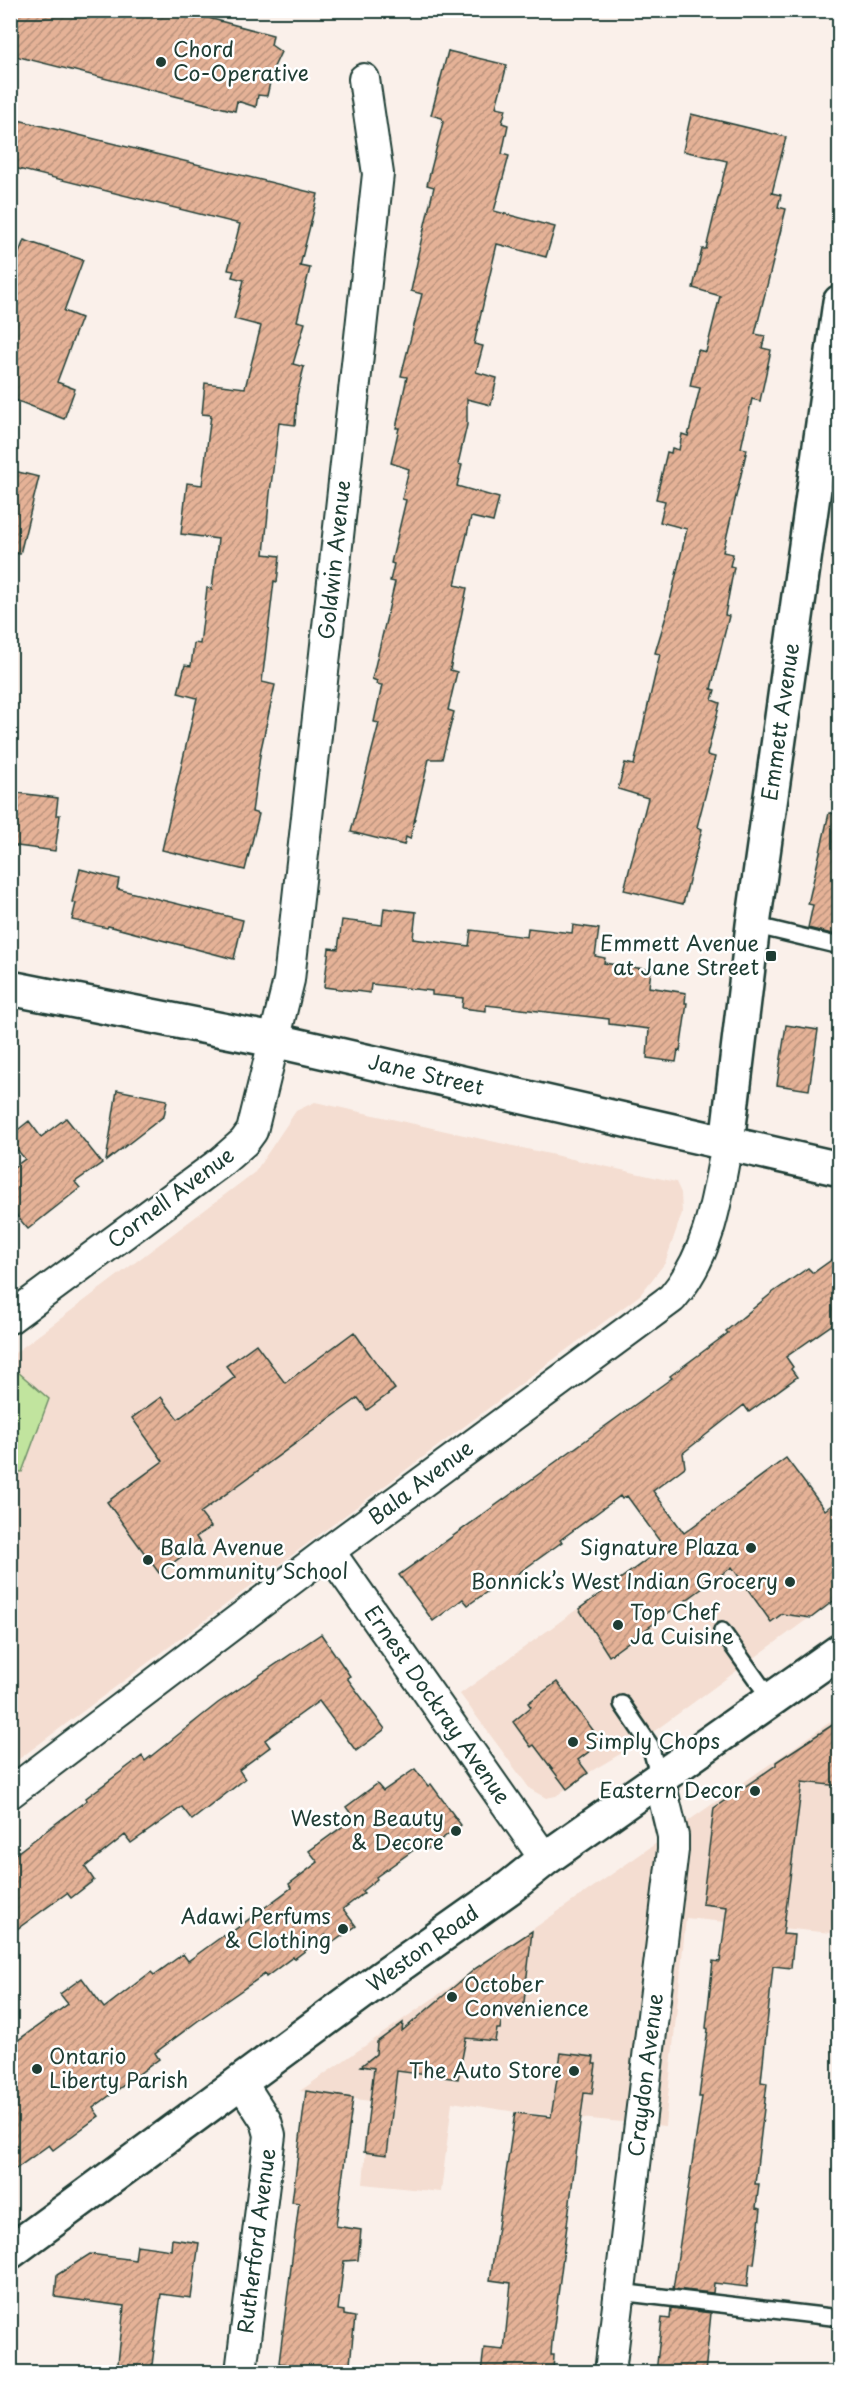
<svg xmlns="http://www.w3.org/2000/svg" width="850" height="2383" font-family="'Playpen Sans',sans-serif">
<style>
.built{fill:#f4ddd1}
.park{fill:#c1e49e;stroke:#709069;stroke-width:1.5}
.building{fill:url(#building-hatch);stroke:#1f3d34;stroke-width:1.5}
.lines{fill:none;stroke-linecap:round;stroke-linejoin:round}
.service-casing{stroke:#1f3d34;stroke-width:20}
.minor-casing{stroke:#1f3d34;stroke-width:34}
.tertiary-casing{stroke:#1f3d34;stroke-width:38}
.secondary-casing{stroke:#1f3d34;stroke-width:38}
.service{stroke:#fff;stroke-width:15}
.minor{stroke:#fff;stroke-width:30}
.tertiary{stroke:#fff;stroke-width:33}
.secondary{stroke:#fff;stroke-width:33}
.poi-dot{fill:#1f3d34;stroke:#fff;stroke-width:2}
.labels{text-anchor:middle;stroke-width:5;stroke-linejoin:round;paint-order:stroke}
.poi-label{font-size:21px;fill:#1f3d34;stroke:#fff;text-anchor:end}
.street-label{font-size:21px;fill:#1f3d34;stroke:#fff}
</style>
<defs>
<pattern id="building-hatch" width="6" height="6" patternUnits="userSpaceOnUse" patternTransform="scale(1.5)"><rect width="6" height="6" fill="#e5b297"/><path d="M-1 1l2-2M0 6l6-6M5 7l2-2" fill="none" stroke="#b9927c"/></pattern>
</defs>
<rect width="100%" height="100%" fill="#faf0ea"/>
<filter id="ink" filterUnits="userSpaceOnUse"><feTurbulence type="fractalNoise" baseFrequency=".0167" numOctaves="2"/><feDisplacementMap in="SourceGraphic" scale="12" xChannelSelector="R" yChannelSelector="G"/><feConvolveMatrix kernelMatrix="1 2 1 2 8 2 1 2 1" color-interpolation-filters="sRGB"/></filter>
<g filter="url(#ink)">
<path class="built" d="M315 1102 676 1182 681 1193 682 1213 665 1263 640 1295 11 1765V1356L255 1172 296 1111Z
M786 1458 839 1528V1596L634 1746 588 1773 556 1796 546 1798 530 1789 460 1694Z
M839 1716V1919L833 1918 831 1933 686 1918 665 2126 516 2112 452 2102 441 2192 363 2184 370 2101 300 2091Z"/>
<path class="park" d="M18 1372 49 1399 22 1472 10 1471 11 1377Z"/>
<path class="building" d="M10 10H199L197 15 273 35 271 45 281 52 273 69 267 96 258 95 256 107 237 101 235 111 15 56 10 39Z
M448 51 507 65 496 107 506 109 502 123 508 125 502 154 509 156 494 211 555 227 546 257 497 244 474 344 483 346 476 372 497 378 491 405 467 399V425L458 464 462 465 457 486 499 498 493 522 471 517 455 585 467 588 450 670 457 672 448 710 454 712 442 759H429L410 839 406 837 404 845 351 832 379 723 374 722 382 685 376 684 377 681 372 679 395 582 390 581 394 564 391 563 406 500 402 499 409 469 391 463 399 428H396L407 377 401 376 422 294 411 291 418 258H417L434 187 427 185 443 122 442 118 431 115Z
M691 114 786 137 772 193 781 195 778 207 786 209 755 334 765 336 762 348 771 350 760 401 752 399 741 448 747 449 723 552 733 554 730 566 734 567 725 615 729 616 711 689 715 690 712 700 720 703 707 755 715 757 697 827 702 829 683 904 624 890 648 798 618 789 625 763 634 765 660 654 655 653 667 613 687 529 660 522 665 501 656 499 667 452 671 453 672 448 679 450 682 434 688 436 700 388 690 386 698 350 706 352 720 296 693 288 702 249H706L727 161 683 151Z
M10 118 318 194 300 266 310 268 297 321 305 323 293 364 304 367 297 395 295 425 279 423 270 493 264 554 280 556 277 582 274 581 262 682 275 685 261 749 252 812 259 814 245 870 162 850 197 698 178 693 185 665 191 666 194 643 200 644 207 588 212 589 218 539 181 534 187 483 202 485 211 415 202 414 205 383 245 388 261 326 234 319 244 280 232 277 234 271 228 270 240 224 10 167Z
M24 240 83 260 64 311 81 318 57 382 75 389 64 419 10 398V276Z
M10 470 39 477 20 554 10 552Z
M10 792 58 798 56 815H60L55 851 10 845Z
M829 813 840 814V936L808 928 813 905 808 904Z
M80 869 119 879 117 889 243 920 234 959 108 926 107 928 72 920 76 903 72 902Z
M384 908 416 912 413 939 469 946 471 930 527 937 528 928 572 933 573 925 599 929 595 956 605 958 604 963 651 970 649 987 686 993 685 1003H687L680 1051 678 1050 676 1062 647 1058 649 1029 609 1024V1019L486 1005V1011L462 1008 463 998 432 995V991L371 984 370 993 324 987 329 948 338 949 342 920 382 925Z
M786 1025 818 1030 809 1090 777 1085Z
M117 1090 167 1100 164 1116 106 1161Z
M66 1118 102 1163 75 1182 80 1188 28 1229 10 1208V1170L25 1159 10 1141V1136L29 1121 41 1137Z
M840 1254V1319L786 1357 793 1367 791 1369 797 1377 749 1412 744 1405 683 1453 685 1467 653 1491 684 1533 786 1458 825 1510 840 1499V1596L811 1618 782 1614 771 1622 732 1567 609 1656 579 1609 664 1547 627 1496 622 1499 620 1496 560 1540 562 1542 506 1582 504 1580 468 1605 463 1599 433 1621 399 1575 672 1378 670 1376 728 1333 726 1331 772 1293 808 1268 813 1273Z
M354 1332 395 1389 367 1410 358 1398 200 1513 211 1527 196 1537 200 1543 159 1573 107 1502 163 1461 132 1418 161 1397 178 1419 235 1377 226 1366 256 1344 285 1383Z
M321 1634 350 1676 347 1678 385 1729 356 1751 319 1701 265 1740 270 1747 239 1770 245 1779 192 1820 182 1807 131 1843 125 1835 85 1867 94 1880 71 1898 67 1893 10 1934V1858L87 1800 86 1798 142 1756 145 1761 218 1703Z
M557 1682 602 1742 578 1760 588 1773 567 1789 534 1745 531 1747 513 1722 531 1707 528 1703Z
M840 1720V1786L802 1782 783 1934 794 1935 791 1968 773 1966 761 2082 767 2083 755 2184H759L756 2208 761 2209 754 2264 750 2263 747 2287 714 2283 713 2293 673 2289 702 2097H699L708 2029 706 2028 713 1961 720 1962 727 1907 702 1904 714 1808 776 1765V1762Z
M415 1769 428 1786 431 1784 461 1825 426 1850 422 1844 376 1877 377 1879 362 1891 364 1893 343 1909 356 1926 332 1943 326 1935 294 1959 293 1957 266 1977 265 1974 203 2017 155 2053 159 2059 93 2108 99 2116 53 2150 49 2145 10 2173V2046L68 2004 60 1994 82 1978 104 2008 151 1972 154 1975 183 1954 188 1961 224 1935 225 1937 291 1888 289 1884 318 1862 309 1851 354 1818 346 1807 377 1784 383 1791Z
M532 1931 523 2011 503 2007 500 2029H497L495 2041 466 2038 458 2079 397 2071 387 2155 364 2152 374 2068 361 2066 376 2054 377 2042 403 2023 402 2031 476 1968Z
M561 2053 594 2057 593 2064H596L592 2094 584 2093 552 2342 551 2355H554L553 2373H481L484 2348 504 2350 511 2283 490 2280 515 2113 551 2117Z
M306 2091 353 2098 336 2226 361 2230 358 2260 344 2261 338 2310 344 2311V2315L355 2317 349 2373H284L285 2364 279 2363 299 2203 292 2202Z
M172 2239 199 2243 191 2298 161 2294 151 2373H117L124 2306 55 2297 57 2275 90 2254 135 2260 137 2245 171 2250Z
M671 2308 711 2313 705 2373H656L662 2318 670 2319Z"/>
<g class="lines">
<g class="service-casing">
<path id="service" d="M753 925 840 946
M722 1631 771 1700
M622 1704 650 1745 659 1778
M619 2292 840 2318"/>
</g>
<g class="minor-casing">
<path id="minor" d="M10 1318 221 1162 244 1142 252 1131 289 980 378 174 364 79
M329 1551 545 1859
M10 1793 329 1551 672 1298C710 1254 717 1198 727 1143
M241 2372 270 2135 266 2121 241 2082
M610 2372 673 1850V1836L659 1778"/>
</g>
<g class="tertiary-casing">
<path id="tertiary" d="M727 1143 753 925 840 302"/>
</g>
<g class="secondary-casing">
<path id="secondary" d="M10 988 273 1040 840 1169
M10 2252 380 1979 510 1887 545 1859 840 1651"/>
</g>
<use href="#service" class="service"/>
<use href="#minor" class="minor"/>
<use href="#tertiary" class="tertiary"/>
<use href="#secondary" class="secondary"/>
</g>
</g>
<g class="poi-dot">
<circle cx="161" cy="62" r="6"/>
<rect x="765" y="950" width="12" height="12" rx="3"/>
<circle cx="751" cy="1548" r="6"/>
<circle cx="148" cy="1560" r="6"/>
<circle cx="790" cy="1582" r="6"/>
<circle cx="618" cy="1625" r="6"/>
<circle cx="573" cy="1742" r="6"/>
<circle cx="755" cy="1791" r="6"/>
<circle cx="456" cy="1831" r="6"/>
<circle cx="343" cy="1929" r="6"/>
<circle cx="452" cy="1997" r="6"/>
<circle cx="37" cy="2069" r="6"/>
<circle cx="574" cy="2071" r="6"/>
</g>
<g class="labels">
<g class="poi-label">
<text x="173" y="57" text-anchor="start">Chord<tspan x="173" dy="24">Co-Operative</tspan></text>
<text x="759" y="951">Emmett Avenue<tspan x="759" dy="24">at Jane Street</tspan></text>
<text x="160" y="1555" text-anchor="start">Bala Avenue<tspan x="160" dy="24">Community School</tspan></text>
<text x="739" y="1555">Signature Plaza</text>
<text x="778" y="1589">Bonnick’s West Indian Grocery</text>
<text x="630" y="1620" text-anchor="start">Top Chef<tspan x="630" dy="24">Ja Cuisine</tspan></text>
<text x="585" y="1749" text-anchor="start">Simply Chops</text>
<text x="743" y="1798">Eastern Decor</text>
<text x="444" y="1826">Weston Beauty<tspan x="444" dy="24">&amp; Decore</tspan></text>
<text x="331" y="1924">Adawi Perfums<tspan x="331" dy="24">&amp; Clothing</tspan></text>
<text x="464" y="1992" text-anchor="start">October<tspan x="464" dy="24">Convenience</tspan></text>
<text x="49" y="2064" text-anchor="start">Ontario<tspan x="49" dy="24">Liberty Parish</tspan></text>
<text x="562" y="2078">The Auto Store</text>
</g>
<g class="street-label">
<text transform="translate(335 560) rotate(-84)" y="7">Goldwin Avenue</text>
<text transform="translate(781 722) rotate(-82)" y="7">Emmett Avenue</text>
<text transform="translate(426 1075) rotate(13)" y="7">Jane Street</text>
<text transform="translate(171 1198) rotate(-37)" y="7">Cornell Avenue</text>
<text transform="translate(421 1483) rotate(-37)" y="7">Bala Avenue</text>
<text transform="translate(437 1705) rotate(55)" y="7">Ernest Dockray Avenue</text>
<text transform="translate(423 1949) rotate(-36)" y="7">Weston Road</text>
<text transform="translate(646 2075) rotate(-83)" y="7">Craydon Avenue</text>
<text transform="translate(257 2241) rotate(-83)" y="7">Rutherford Avenue</text>
</g>
</g>
<rect width="850" height="2383" fill="none" stroke="#fff" stroke-width="36"/>
<rect x="18" y="18" width="814" height="2347" fill="none" stroke="#1f3d34" stroke-width="2" filter="url(#ink)"/>
</svg>
